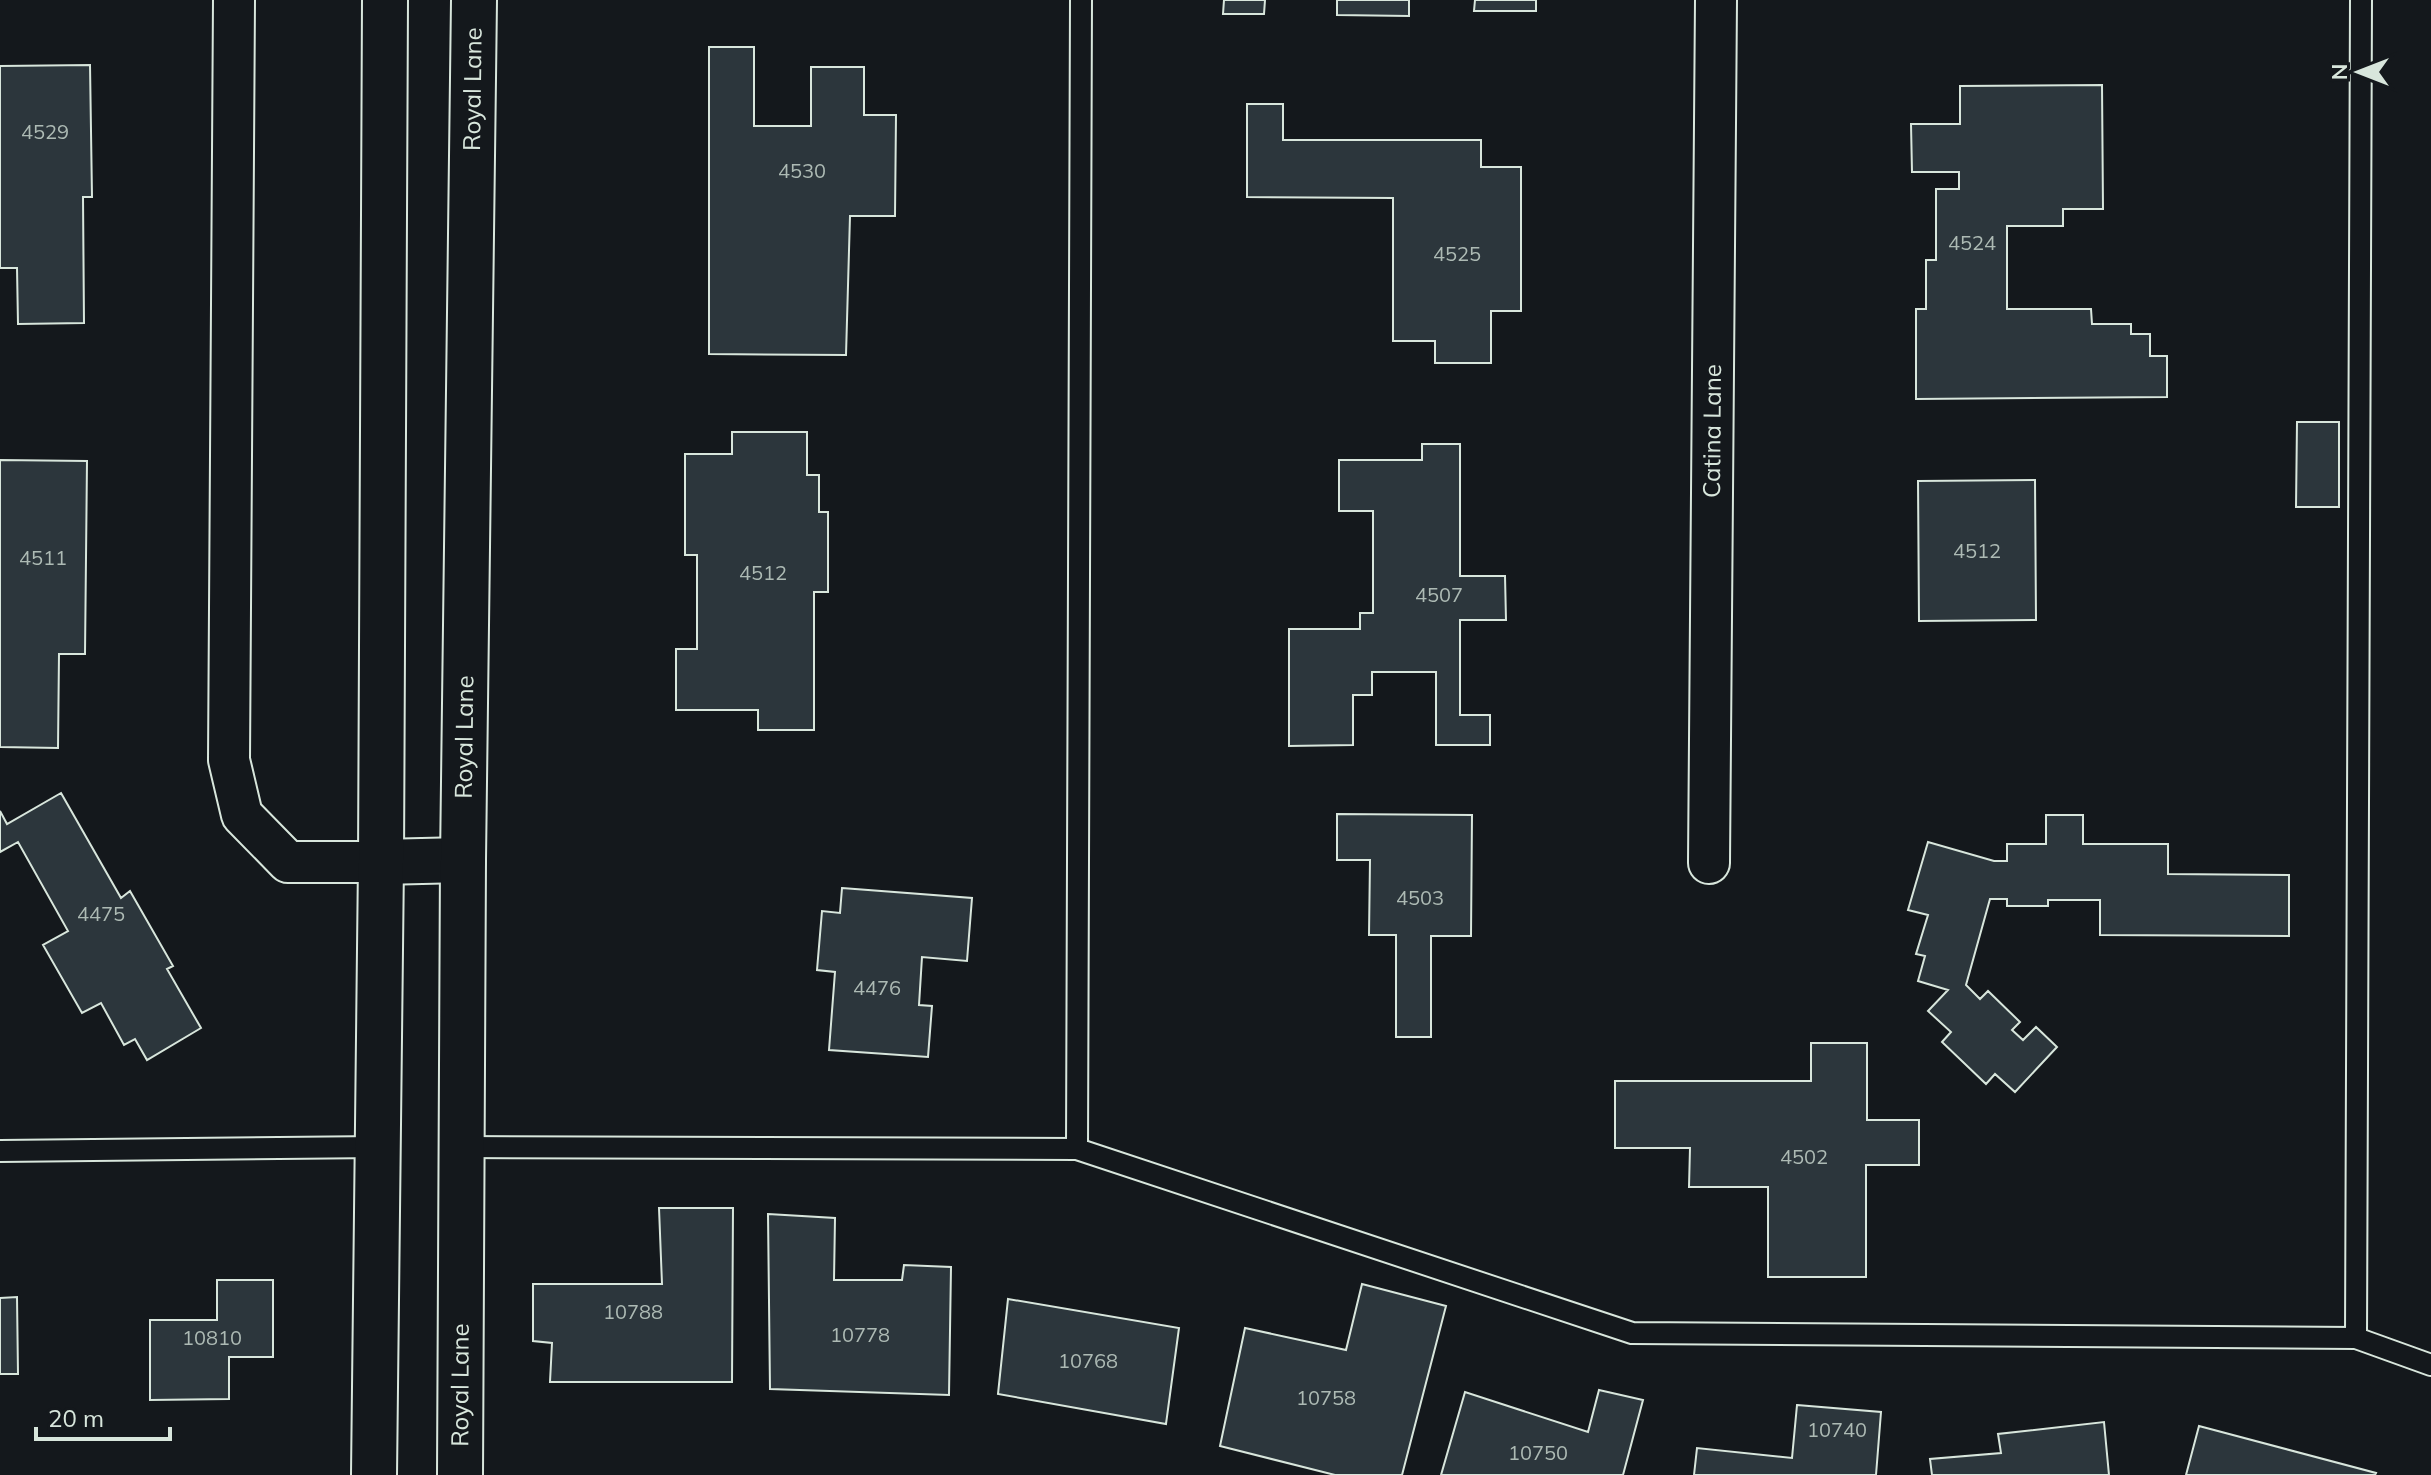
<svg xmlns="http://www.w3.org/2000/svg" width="2431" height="1475" font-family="Mulish,sans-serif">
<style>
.building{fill:#2c363c;stroke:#d8e6dc;stroke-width:2}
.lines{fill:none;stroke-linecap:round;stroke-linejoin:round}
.lane-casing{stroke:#d8e6dc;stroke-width:24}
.street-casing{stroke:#d8e6dc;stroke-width:44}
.secondary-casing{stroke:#d8e6dc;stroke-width:48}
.lane{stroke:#14181c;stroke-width:20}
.street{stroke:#14181c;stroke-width:40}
.secondary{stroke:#14181c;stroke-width:44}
.labels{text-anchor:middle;stroke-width:6;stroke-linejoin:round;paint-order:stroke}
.number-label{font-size:20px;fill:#adbab4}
.street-label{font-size:24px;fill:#d8e6dc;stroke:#14181c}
</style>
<rect width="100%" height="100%" fill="#14181c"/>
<path class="building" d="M1224 0H1265L1264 14H1223Z
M1337 0H1409V16L1337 15Z
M1475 0H1536V11H1474Z
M709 47H754V126H811V67H864V115H896L895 216H850L846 355 709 354Z
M90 65 92 197H83L84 323 18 324 17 268H0V66Z
M2102 85 2103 209H2063V226H2007V309H2091L2092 324H2131V334H2150V356H2167V397L1916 399V309H1926V260H1936V189H1959V172H1912L1911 124H1960V86Z
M1247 104H1283V140H1481V167H1521V311H1491V363H1435V341H1393V198L1247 197Z
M2297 422H2339V507H2296Z
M732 432H807V475H819V512H828V592H814V730H758V710H676V649H697V555H685V454H732Z
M1422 444H1460V576H1505L1506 620H1460V715H1490V745H1436V672H1372V695H1353V745L1289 746V629H1360V613H1373V511H1339V460H1422Z
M0 460 87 461 85 654H59L58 748 0 747Z
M2035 480 2036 620 1919 621 1918 481Z
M61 793 121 898 130 891 173 966 167 969 201 1028 147 1060 135 1039 124 1045 101 1003 82 1013 43 945 68 931 18 842 0 852V811L7 824Z
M1337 814 1472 815 1471 936H1431V1037H1396V935H1369L1370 860H1337Z
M2046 815H2083V844H2168V874L2289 875V936L2100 935V900H2048V906H2007V899H1990L1966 985 1980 999 1988 991 2020 1022 2012 1030 2023 1040 2036 1027 2057 1047 2015 1092 1995 1074 1986 1084 1942 1042 1951 1032 1928 1011 1948 990 1918 981 1925 956 1916 954 1928 915 1908 910 1928 842 1994 861H2007V844H2046Z
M842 888 972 898 967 961 922 957 919 1005 932 1006 928 1057 829 1050 835 972 817 970 822 911 840 913Z
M1811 1043H1867V1120H1919V1165H1866V1277H1768V1187H1689L1690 1148H1615V1081H1811Z
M659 1208H733L732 1382H550L552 1343 533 1341V1284H662Z
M768 1214 835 1218 834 1280H902L904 1265 951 1267 949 1395 770 1389Z
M217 1280H273V1357H229V1399L150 1400V1320H217Z
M1362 1284 1446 1306 1402 1475H1335L1220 1446 1245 1328 1346 1350Z
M17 1297 18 1374H0V1298Z
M1008 1299 1179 1328 1166 1424 998 1394Z
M1599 1390 1643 1400 1623 1475H1441L1465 1392 1588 1432Z
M1797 1405 1881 1412 1876 1475H1694L1697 1448 1792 1458Z
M2104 1422 2109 1475H1932L1930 1459 2001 1453 1998 1434Z
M2199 1426 2376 1473 2375 1475H2186Z"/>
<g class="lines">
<g class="lane-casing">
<path id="lane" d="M462 1147 1077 1149 1632 1333 2356 1338 2361 0
M1077 1149 1081 0
M0 1151 378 1147
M2356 1338 2431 1365"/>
</g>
<g class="street-casing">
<g id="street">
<path d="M234 0 229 760 242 815 288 862H381"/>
<path id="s1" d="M1709 863 1716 0"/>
</g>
</g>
<g class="secondary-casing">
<g id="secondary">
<path d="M381 862 463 860"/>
<path d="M374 1475 381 862 385 0"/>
<path id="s2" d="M460 1475 463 860 474 0"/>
</g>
</g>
<use href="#lane" class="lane"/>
<use href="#street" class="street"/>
<use href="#secondary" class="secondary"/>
</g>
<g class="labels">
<g class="number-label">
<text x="45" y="139">4529</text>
<text x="802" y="178">4530</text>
<text x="1972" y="250">4524</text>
<text x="1457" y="261">4525</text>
<text x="1977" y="558">4512</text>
<text x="43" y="565">4511</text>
<text x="763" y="580">4512</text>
<text x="1439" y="602">4507</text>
<text x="1420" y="905">4503</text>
<text x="101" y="921">4475</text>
<text x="877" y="995">4476</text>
<text x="1804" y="1164">4502</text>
<text x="633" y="1319">10788</text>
<text x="860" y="1342">10778</text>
<text x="212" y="1345">10810</text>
<text x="1088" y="1368">10768</text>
<text x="1326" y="1405">10758</text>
<text x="1837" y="1437">10740</text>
<text x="1538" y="1460">10750</text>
</g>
<g class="street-label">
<text dy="8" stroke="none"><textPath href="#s2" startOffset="1386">Royal Lane</textPath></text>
<text dy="8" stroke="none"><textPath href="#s1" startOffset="432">Catina Lane</textPath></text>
<text dy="8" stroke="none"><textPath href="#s2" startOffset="738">Royal Lane</textPath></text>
<text dy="8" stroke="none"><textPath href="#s2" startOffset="90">Royal Lane</textPath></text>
</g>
</g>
<g transform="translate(2359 72) rotate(270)" stroke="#14181c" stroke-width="6" paint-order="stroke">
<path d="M0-6L14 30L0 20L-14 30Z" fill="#d8e6dc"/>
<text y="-12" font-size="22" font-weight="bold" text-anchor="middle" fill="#d8e6dc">N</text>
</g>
<path d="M36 1427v12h134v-12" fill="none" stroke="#d8e6dc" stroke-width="4"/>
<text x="48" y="1427" font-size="24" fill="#d8e6dc" stroke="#14181c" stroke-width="6" paint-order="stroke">20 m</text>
</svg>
